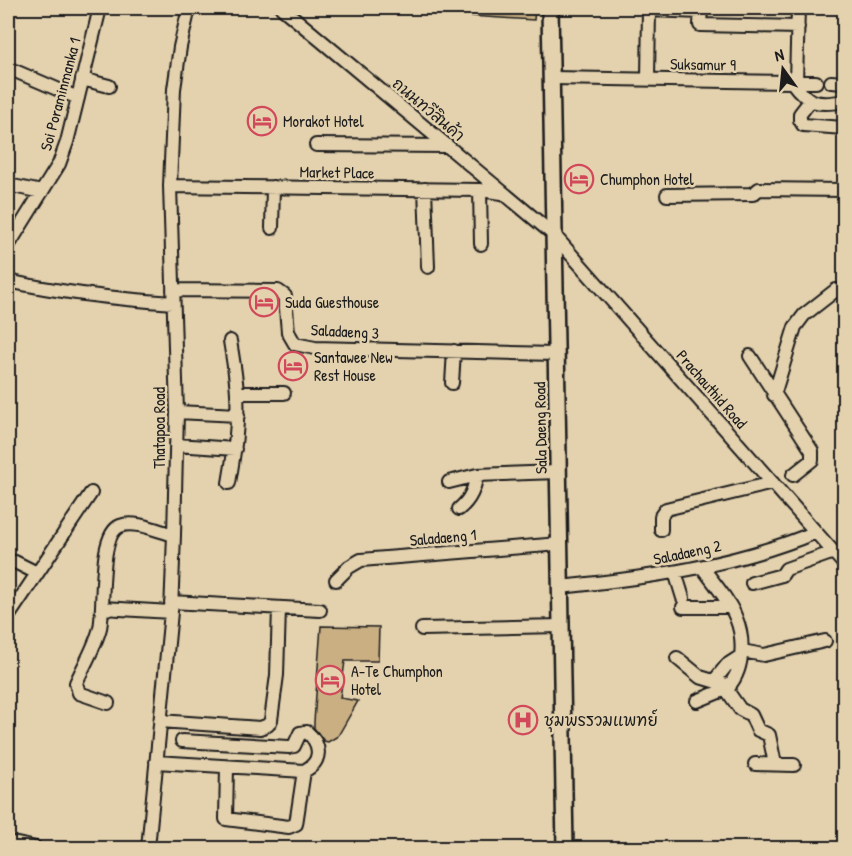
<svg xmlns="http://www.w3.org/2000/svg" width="852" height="856" font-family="'Patrick Hand','Playpen Sans Thai',sans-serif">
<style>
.building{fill:#caaf82;stroke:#1c1c1c;stroke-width:1.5}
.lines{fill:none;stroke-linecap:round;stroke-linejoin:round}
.minor-casing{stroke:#1c1c1c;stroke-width:16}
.major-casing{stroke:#1c1c1c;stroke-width:20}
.minor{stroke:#e4d2af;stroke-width:12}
.major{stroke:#e4d2af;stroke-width:15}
.labels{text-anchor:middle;stroke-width:5;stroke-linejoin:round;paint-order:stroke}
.street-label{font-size:16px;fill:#1c1c1c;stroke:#e4d2af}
.poi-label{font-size:16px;fill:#1c1c1c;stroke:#e4d2af;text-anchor:start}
</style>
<rect width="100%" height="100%" fill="#e4d2af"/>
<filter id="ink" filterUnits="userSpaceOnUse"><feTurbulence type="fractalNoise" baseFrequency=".0167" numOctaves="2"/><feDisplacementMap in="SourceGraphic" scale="12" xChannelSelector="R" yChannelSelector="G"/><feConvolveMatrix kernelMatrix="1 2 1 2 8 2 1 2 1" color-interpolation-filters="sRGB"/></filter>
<g filter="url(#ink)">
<path class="building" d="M454 8H535L534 20 454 15Z
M321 626 379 627 378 661H345L340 698 358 701 338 736 328 742 324 741 314 728V722Z"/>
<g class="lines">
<g class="minor-casing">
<path id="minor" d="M282 8 554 235 844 564
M701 8 700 25 798 27
M649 10 701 12
M8 68 78 98
M552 78 792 82C808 104 818 106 844 101
M82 79 109 86
M648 80 649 8
M792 82H816
M796 82 798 8
M831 82 844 83
M810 101 800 114V120L803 125 844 128
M316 145 447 146
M8 185 42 192
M170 186 480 190 502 193
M425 189 428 267
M480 190 481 244
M667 195 753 194 759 189 844 190
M272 228 273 187
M8 246 59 164 67 142 100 8
M8 281C62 293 117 299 173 303
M173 290 278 291 285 296 288 332 295 344 315 348 556 354
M750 356 812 451V460L793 475
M452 383 454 351
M237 393H284
M774 395 795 327 804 315 836 290
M177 412 238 415
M176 445 235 449
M449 482 477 475 558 472
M229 483C234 454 239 424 237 393 236 376 233 359 230 341
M459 509C471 499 474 489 477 475
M661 530V516L666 509 773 483
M8 561 15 562 37 573
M675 572 683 598
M336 580 349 567 361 560 560 544
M752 583 782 575 786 569 834 552
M560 587C647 578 735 566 816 532
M171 602 320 610
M683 607H730
M103 608 171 612
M8 617 91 493
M422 629 561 626
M742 651 764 655 825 641
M677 658 700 677 730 686
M714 681 727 665 741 656
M726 689 740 709 751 715 758 730 769 735 775 764
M697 701 726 689C744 672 745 640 736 618 729 600 714 583 702 567
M108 703 79 693 76 683C84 665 95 647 100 628 105 605 98 535 120 526 135 520 158 531 174 535
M160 721 260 728 268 725 271 720 277 675 279 608
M156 762 304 771C322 762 322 745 307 732L300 733 294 746 289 747 182 741
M755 764 794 765
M227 767 226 819 289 827 296 824 304 771
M8 842 36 848
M148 848 171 612 174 535 177 412 170 186 174 89 180 47 189 8"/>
</g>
<g class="major-casing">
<path id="major" d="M550 8 565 848"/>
</g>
<use href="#minor" class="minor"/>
<use href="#major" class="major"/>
</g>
</g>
<defs>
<g id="hotel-ring" transform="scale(1.5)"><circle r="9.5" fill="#e4d2af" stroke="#d1495b" stroke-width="1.5"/><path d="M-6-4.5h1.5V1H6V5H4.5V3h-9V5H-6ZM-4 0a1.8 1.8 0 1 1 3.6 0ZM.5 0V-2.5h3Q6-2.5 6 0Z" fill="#d1495b"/></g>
<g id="hospital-ring" transform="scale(1.5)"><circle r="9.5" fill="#e4d2af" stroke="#d1495b" stroke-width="1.5"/><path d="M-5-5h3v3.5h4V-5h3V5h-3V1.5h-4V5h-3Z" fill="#d1495b"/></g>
</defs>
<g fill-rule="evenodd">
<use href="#hotel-ring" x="262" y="121"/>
<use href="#hotel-ring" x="579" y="179"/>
<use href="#hotel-ring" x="264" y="302"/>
<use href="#hotel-ring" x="293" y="366"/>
<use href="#hotel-ring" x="330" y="680"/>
<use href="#hospital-ring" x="523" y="720"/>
</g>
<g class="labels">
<g class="street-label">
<text transform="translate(703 64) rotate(1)" y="6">Suksamur 9</text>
<text transform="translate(60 94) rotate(-75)" y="6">Soi Poraminmanka 1</text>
<text transform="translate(429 109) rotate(40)" y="6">ถนนทวีสินค้า</text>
<text transform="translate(337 172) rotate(1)" y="6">Market Place</text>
<text transform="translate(345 331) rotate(3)" y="6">Saladaeng 3</text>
<text transform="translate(712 389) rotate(49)" y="6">Prachauthid Road</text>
<text transform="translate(159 428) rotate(-90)" y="6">Thatapoa Road</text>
<text transform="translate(540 428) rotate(-91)" y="6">Sala Daeng Road</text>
<text transform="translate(443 537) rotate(-5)" y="6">Saladaeng 1</text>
<text transform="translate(687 552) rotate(-12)" y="6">Saladaeng 2</text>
</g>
<g class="poi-label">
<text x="283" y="127">Morakot Hotel</text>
<text x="600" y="185">Chumphon Hotel</text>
<text x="285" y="308">Suda Guesthouse</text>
<text x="314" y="363">Santawee New<tspan x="314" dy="18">Rest House</tspan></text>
<text x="351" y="677">A-Te Chumphon<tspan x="351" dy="18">Hotel</tspan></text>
<text x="544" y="726">ชุมพรรวมแพทย์</text>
</g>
</g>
<rect width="852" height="856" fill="none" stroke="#e4d2af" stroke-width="30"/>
<rect x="15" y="15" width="822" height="826" fill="none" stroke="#1c1c1c" stroke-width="2" filter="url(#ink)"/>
<g transform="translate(783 69) rotate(345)" stroke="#e4d2af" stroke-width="4.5" paint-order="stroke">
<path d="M0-4.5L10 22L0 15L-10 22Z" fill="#1c1c1c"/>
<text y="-9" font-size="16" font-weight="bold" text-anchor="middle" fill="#1c1c1c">N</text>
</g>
</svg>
